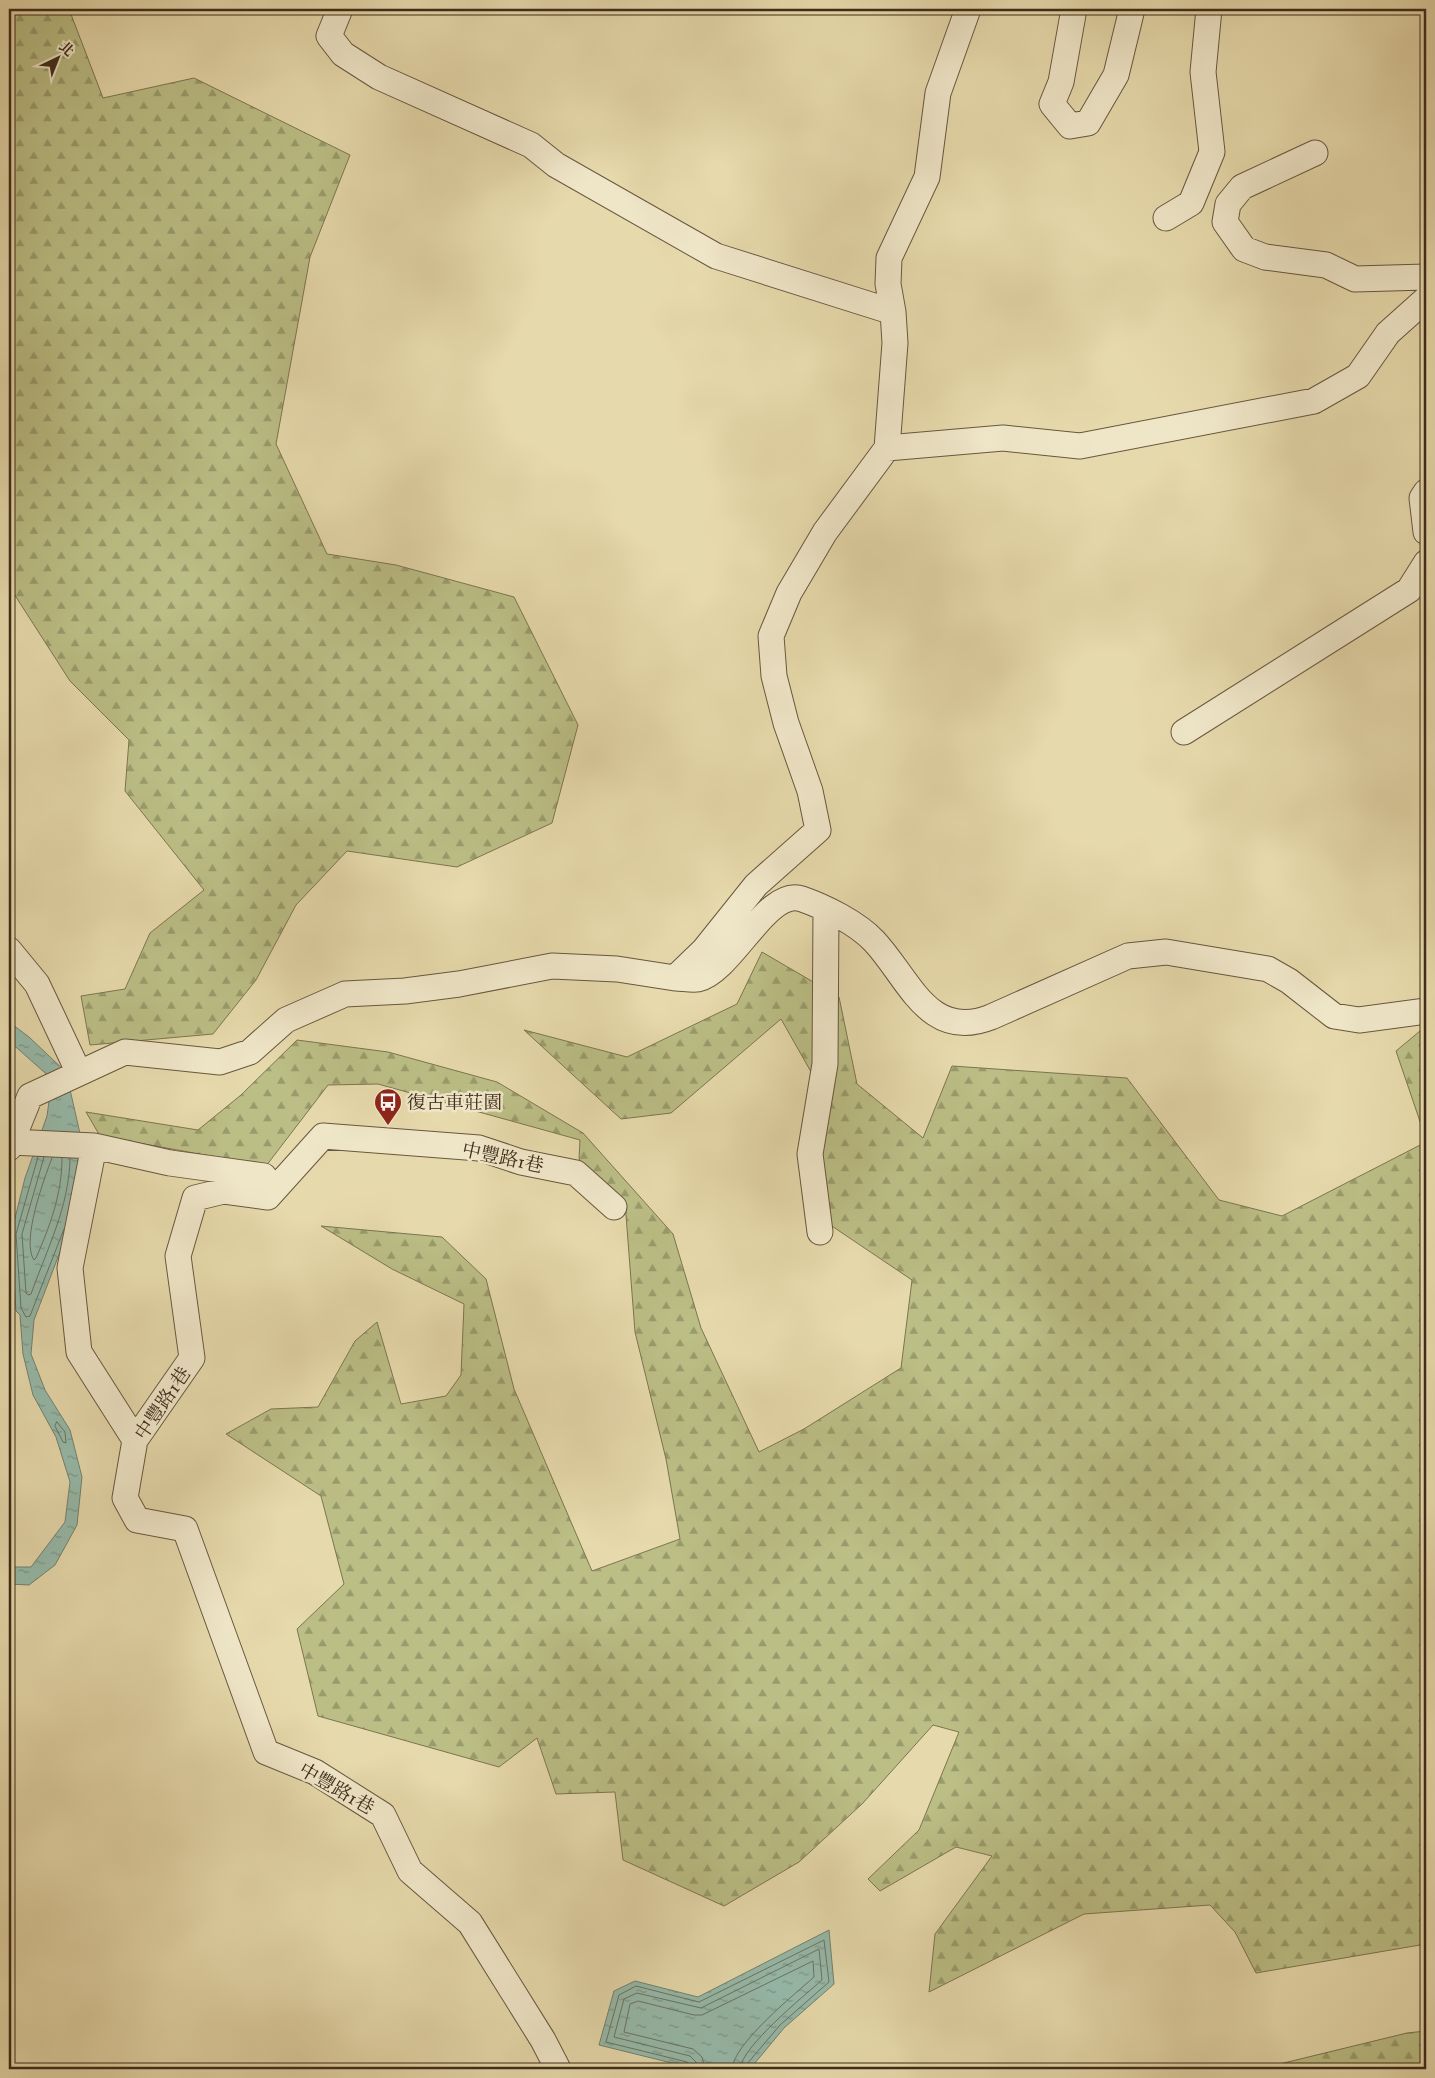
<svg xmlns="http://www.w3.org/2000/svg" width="1435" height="2078" font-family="'IM FELL DW Pica','Noto Serif TC',serif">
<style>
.forest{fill:url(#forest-firs);stroke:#7c7550}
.water{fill:url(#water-ripples);stroke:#738171}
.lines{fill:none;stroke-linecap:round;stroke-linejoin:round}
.shore{stroke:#6a7362;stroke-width:1}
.minor-casing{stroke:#68573f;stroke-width:27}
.minor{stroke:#efe6c8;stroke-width:25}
.labels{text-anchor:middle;stroke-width:5;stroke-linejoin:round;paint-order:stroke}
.poi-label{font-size:19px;fill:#3e2c1b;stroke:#efe6c8;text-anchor:start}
.street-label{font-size:19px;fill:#3e2c1b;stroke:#efe6c8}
</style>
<defs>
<pattern id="forest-firs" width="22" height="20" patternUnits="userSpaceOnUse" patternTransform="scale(1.25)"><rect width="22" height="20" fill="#bbbe85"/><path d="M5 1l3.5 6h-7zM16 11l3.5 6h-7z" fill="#999b6c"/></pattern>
<pattern id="water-ripples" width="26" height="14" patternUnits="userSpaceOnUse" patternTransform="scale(1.25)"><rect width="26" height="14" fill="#96baaa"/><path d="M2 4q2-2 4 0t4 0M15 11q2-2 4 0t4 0" fill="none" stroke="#7c978a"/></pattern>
</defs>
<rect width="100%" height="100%" fill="#e6d9ab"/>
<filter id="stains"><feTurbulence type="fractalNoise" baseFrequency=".004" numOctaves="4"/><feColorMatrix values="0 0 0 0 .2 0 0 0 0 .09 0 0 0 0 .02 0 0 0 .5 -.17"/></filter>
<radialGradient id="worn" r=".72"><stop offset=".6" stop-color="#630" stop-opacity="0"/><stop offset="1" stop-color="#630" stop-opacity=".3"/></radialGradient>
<path class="forest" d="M9 9H69L103 98 194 78 350 155 310 257 276 444 327 554 396 565 514 597 578 725 552 823 457 867 347 851 296 905 256 980 213 1034 90 1045 81 996 125 989 150 933 204 890 125 791 129 740 70 681 9 586Z
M762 952 839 997 857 1084 923 1138 952 1066 1127 1078 1219 1200 1282 1216 1426 1142V1944L1256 1973 1235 1932 1210 1905 1084 1914 929 1992 935 1934 992 1856 956 1847 880 1891 868 1879 919 1830 959 1732 933 1725 863 1803 799 1862 724 1906 623 1860 615 1792 556 1794 537 1738 499 1767 318 1716 297 1629 344 1584 321 1496 226 1434 271 1409 318 1407 355 1341 377 1322 401 1404 446 1396 461 1375 464 1304 392 1269 321 1226 442 1237 486 1279 514 1389 592 1571 680 1539 666 1459 635 1332 625 1202 579 1159 580 1140 378 1084 328 1085 266 1166 100 1136 86 1112 198 1130 241 1095 297 1040 388 1052 497 1082 583 1133 673 1234 701 1328 759 1452 804 1429 901 1368 912 1280 817 1216 823 1093 781 1019 671 1113 621 1119 524 1030 627 1057 737 1004Z
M1426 1026V1139L1396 1051Z
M1426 2031V2069H1259L1407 2033Z"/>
<path class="water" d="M9 1022 29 1037 66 1072 81 1138V1182L68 1231 34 1320 31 1354 45 1390 70 1430 82 1477 77 1525 55 1565 29 1585 9 1584V1567H31L65 1522 70 1482 56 1437 33 1395 23 1354 20 1315 16 1311 11 1234 25 1178 47 1116 52 1079 9 1041Z
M829 1930 834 1984 784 2028 750 2069H696L599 2045 614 1991 635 1981 698 1997Z"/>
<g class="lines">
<path class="shore" d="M38 1157 16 1234 21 1308 26 1317 30 1316 64 1229
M44 1157 22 1234 26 1293 28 1295 31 1294C47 1249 69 1207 70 1159
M52 1158C44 1179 21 1241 34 1260L36 1258C50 1226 62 1194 62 1158
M57 1422 65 1432 66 1443 63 1442 55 1426Z
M692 2069 687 2062 606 2042 619 1995 636 1986 699 2002 824 1940 829 1982 780 2025 747 2064 746 2069
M698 2069 696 2062 690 2056 614 2037 624 1999 637 1993 701 2008 819 1949 822 1980C804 1996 741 2047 740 2069
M705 2069 702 2057 693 2049 624 2032 630 2004 638 2001 694 2015H702L813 1961 814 1977C795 1994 733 2044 732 2069"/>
<g class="minor-casing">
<path id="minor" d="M340 9 329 36 343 54 379 77 531 145 556 165 716 256 893 312
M1074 9 1061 82 1052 104 1070 126 1088 123 1116 75 1132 9
M1315 153 1242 187 1228 204 1225 222 1244 249 1265 257 1326 265 1355 279 1426 277
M1166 218 1191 203 1212 152 1203 72 1209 9
M887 448 1003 438 1080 446 1314 401 1358 376 1388 333 1426 299
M1426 492 1422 498 1426 532
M1184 732 1409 590 1426 563
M9 950 37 984 79 1073
M675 978C682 978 691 980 698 979 733 970 767 887 802 899 825 907 857 923 874 941 909 978 928 1042 991 1017L1128 956 1166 952 1268 969 1289 981 1334 1016 1359 1020 1426 1011
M11 1142 94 1146 170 1163 264 1176 268 1197
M94 1146 70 1268 79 1352 135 1440
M9 1148 30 1096 125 1052 220 1062 250 1052 286 1020 345 994 405 991 459 984 552 966 617 969 675 978 704 950 756 885 818 830 810 791 786 723 774 676 771 636 789 593 825 532 887 448 895 343 893 312 888 284 889 258 927 177 938 93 968 9
M820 1232 810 1154 825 1064 826 911
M558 2069 543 2040 470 1923 410 1871 383 1815 315 1772 266 1752 185 1529 137 1520 125 1498 135 1440 192 1358 178 1256 195 1198 224 1191 268 1197 323 1136 479 1148 521 1162 576 1173 614 1207"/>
</g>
<use href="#minor" class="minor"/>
</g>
<defs>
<g id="bus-pin" transform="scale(1.4375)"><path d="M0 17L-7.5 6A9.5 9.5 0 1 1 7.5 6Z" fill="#8f2418" stroke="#efe6c8"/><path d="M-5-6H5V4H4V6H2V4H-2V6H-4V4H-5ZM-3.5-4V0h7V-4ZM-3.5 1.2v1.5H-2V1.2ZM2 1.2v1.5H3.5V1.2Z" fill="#fff"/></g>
</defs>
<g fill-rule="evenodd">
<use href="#bus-pin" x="388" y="1102"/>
</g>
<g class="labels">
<g class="poi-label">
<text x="407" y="1109">復古車莊園</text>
</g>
<g class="street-label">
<text transform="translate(503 1157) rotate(12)" y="7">中豐路1巷</text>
<text transform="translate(162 1403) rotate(-56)" y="7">中豐路1巷</text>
<text transform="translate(337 1788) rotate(30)" y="7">中豐路1巷</text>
</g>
</g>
<rect width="1435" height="2078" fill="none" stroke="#e6d9ab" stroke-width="30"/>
<rect x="10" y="10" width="1415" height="2058" fill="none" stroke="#3e2c1b" stroke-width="2.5"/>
<rect x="15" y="15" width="1405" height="2048" fill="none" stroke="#3e2c1b"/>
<g transform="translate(58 58) rotate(43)" stroke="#efe6c8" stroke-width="4" paint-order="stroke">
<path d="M0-4L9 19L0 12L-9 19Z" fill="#3e2c1b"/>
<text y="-8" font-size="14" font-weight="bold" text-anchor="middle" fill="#3e2c1b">北</text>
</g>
<rect width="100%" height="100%" filter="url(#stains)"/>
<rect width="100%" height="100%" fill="url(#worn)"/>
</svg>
